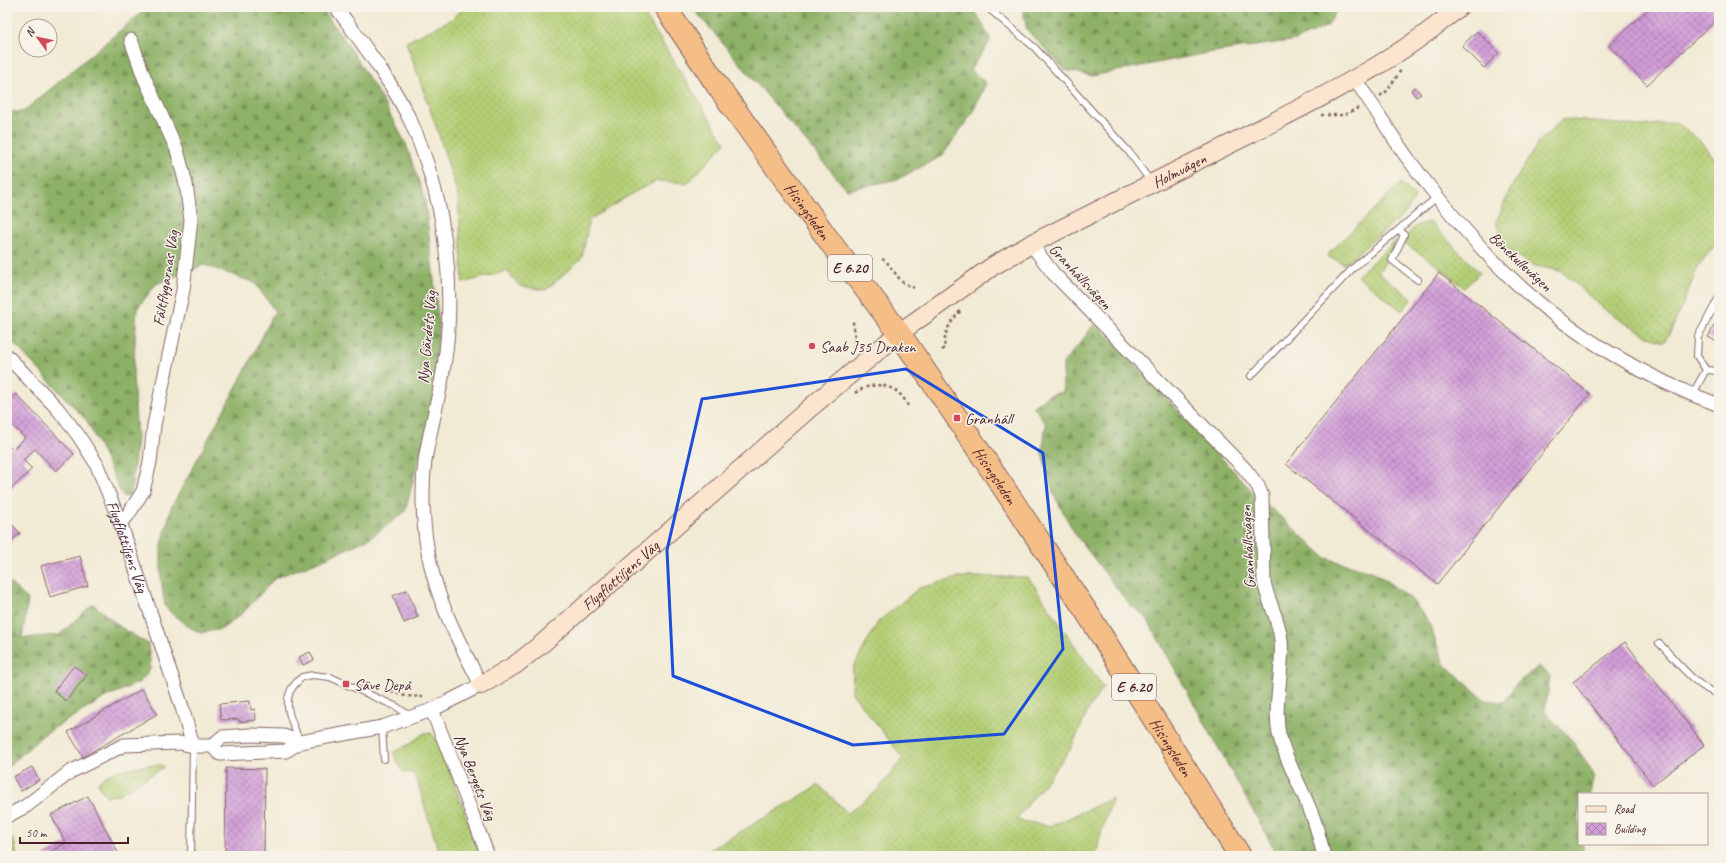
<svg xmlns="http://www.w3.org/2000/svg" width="1726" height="863" font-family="Caveat,sans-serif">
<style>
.grass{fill:url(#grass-dots);stroke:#7e7650}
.forest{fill:url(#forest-firs);stroke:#6c6848}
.building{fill:url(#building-cross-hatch)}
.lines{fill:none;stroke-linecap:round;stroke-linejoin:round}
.lane-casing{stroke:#846666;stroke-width:8}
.street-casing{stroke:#846666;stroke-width:15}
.secondary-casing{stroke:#846666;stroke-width:20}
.highway-casing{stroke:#846666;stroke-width:24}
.path{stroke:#846666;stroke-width:2.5;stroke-dasharray:3 3;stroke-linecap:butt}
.lane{stroke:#fff;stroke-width:6}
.street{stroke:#fff;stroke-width:13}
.secondary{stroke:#fbe5cf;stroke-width:18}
.highway{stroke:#f6be87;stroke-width:22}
.marked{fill:none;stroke:#1d4ed8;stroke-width:3;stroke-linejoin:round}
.poi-dot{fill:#d1495b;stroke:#f7f3e8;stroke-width:1.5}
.labels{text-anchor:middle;stroke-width:3;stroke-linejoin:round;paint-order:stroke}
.shield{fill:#f7f3e8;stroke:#7e5f64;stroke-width:1}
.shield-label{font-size:15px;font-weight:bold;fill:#4a1f2b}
.street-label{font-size:16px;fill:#4a1f2b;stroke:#f7f3e8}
.poi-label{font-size:16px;fill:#4a1f2b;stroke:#f7f3e8;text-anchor:start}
</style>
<defs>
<pattern id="grass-dots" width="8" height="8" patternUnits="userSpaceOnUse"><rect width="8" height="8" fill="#b2ce74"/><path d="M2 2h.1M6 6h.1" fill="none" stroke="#9bb065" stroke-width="1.8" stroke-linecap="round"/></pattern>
<pattern id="forest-firs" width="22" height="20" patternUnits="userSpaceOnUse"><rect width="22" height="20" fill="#8db166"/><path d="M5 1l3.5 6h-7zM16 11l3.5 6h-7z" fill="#758f54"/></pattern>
<pattern id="building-cross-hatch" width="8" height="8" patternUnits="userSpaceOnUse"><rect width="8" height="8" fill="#d19ed8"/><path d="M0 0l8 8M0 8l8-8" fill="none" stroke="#ac80af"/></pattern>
</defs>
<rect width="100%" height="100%" fill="#f7f3e8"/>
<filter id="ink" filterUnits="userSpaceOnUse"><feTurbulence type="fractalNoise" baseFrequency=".025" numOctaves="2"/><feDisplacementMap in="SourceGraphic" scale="8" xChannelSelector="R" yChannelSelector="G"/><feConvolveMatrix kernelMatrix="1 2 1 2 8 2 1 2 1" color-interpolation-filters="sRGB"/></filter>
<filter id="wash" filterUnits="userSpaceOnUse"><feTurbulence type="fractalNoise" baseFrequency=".012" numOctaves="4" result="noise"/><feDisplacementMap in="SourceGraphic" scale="16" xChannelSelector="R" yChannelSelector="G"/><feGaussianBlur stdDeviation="0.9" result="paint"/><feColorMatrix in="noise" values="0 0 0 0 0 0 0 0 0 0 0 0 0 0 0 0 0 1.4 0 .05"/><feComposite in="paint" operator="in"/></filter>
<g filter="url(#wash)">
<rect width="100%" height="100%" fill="#f1ead4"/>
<path class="grass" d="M465 7H640L725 143 688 183 657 181 638 190 589 220 582 258 546 290 520 286 507 271 463 283 458 196 438 132 406 42 452 19Z
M1563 119 1640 126 1676 122 1699 140 1719 163V240L1699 265 1672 329 1664 342 1649 337 1604 309 1561 271 1532 265 1505 248 1496 222 1512 186 1538 143Z
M1401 183 1415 197 1405 214 1344 264 1327 256 1329 253Z
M1429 222 1431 223 1480 273 1464 288 1437 265 1407 245H1404L1403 243C1410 230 1414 224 1429 222Z
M1396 240 1384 264 1378 272 1412 299 1402 311 1357 276Z
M961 577H1028L1103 687 1089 709 1070 750 1016 820 1051 826 1113 798 1101 832 1096 856H700L819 785 848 813 877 791 903 758 852 693 853 668 878 622 919 588Z
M424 733H431L440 744 480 856H440L417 781 413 773 403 772 393 753 411 743Z
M149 765H161L164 767 118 795 107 796 101 790 98 783C107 770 134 767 149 765Z
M7 833C15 840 16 846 16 856H7Z"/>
<path class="forest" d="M148 7H321L348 45 380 96 406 144 425 200 439 326 433 403 405 512 370 538 324 559 275 578 243 613 222 629 200 633 186 625 171 613 165 606 161 579V549L171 508 249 363 275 311 255 283 204 265 156 284 137 309 133 376 137 438 131 492 129 496 124 497 118 487 113 475 87 421 7 336V111L23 112Z
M692 7H969L975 11 991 40 970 70 986 83 973 112 942 156 898 179 847 190Z
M1022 7H1338L1328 26 1296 40 1207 53 1092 76 1065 70 1027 30Z
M1094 323 1115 342 1252 491 1326 558 1374 572 1410 598 1428 620 1444 664 1485 700 1504 702 1515 685 1539 666 1550 676 1545 712 1572 740 1594 775 1590 794H1579V844H1583V856H1278L1146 617 1129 604 1075 534 1054 495 1042 454 1046 424 1033 406 1049 395 1063 392V363L1085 337Z
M7 580 28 600 22 638 59 635 93 604 122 628 148 644 151 668 140 682 106 697 43 735 7 768Z"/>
<g id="blocks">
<path class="building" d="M1650 7H1719V17L1647 85 1609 46Z
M1477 31 1499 53 1484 68 1462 46Z
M1415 87 1421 94 1416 97 1411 90Z
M1439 273 1590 394 1437 584 1286 464Z
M1719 317V343L1708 337Z
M16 394 74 454 56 471 35 449 23 460 32 469 7 493V445L13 449 25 438 7 420V402Z
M7 519 20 533 7 545Z
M80 556 88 586 50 597 41 566Z
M407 590 418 617 404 623 393 596Z
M1625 642 1704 745 1653 785 1573 682Z
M310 652 314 660 303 665 299 657Z
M74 666 87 675 66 701 54 691Z
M142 689 157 714 83 757 68 732Z
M250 701 251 710 255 709 256 720 239 722V719L221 720 219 704Z
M32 767 39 780 21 791 13 777Z
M226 768 265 769 264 856H225Z
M88 796 120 856H43L66 843 51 815Z"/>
</g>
</g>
<g filter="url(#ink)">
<use href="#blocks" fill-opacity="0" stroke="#846666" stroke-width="1"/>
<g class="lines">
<g class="lane-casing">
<path id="lane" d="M987 7 1035 48 1129 152 1151 182
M1399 229 1404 235 1392 260 1418 280
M1706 370 1697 356 1698 337 1719 297
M1251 376 1352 269 1437 197
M1692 395 1706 370 1719 371
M1659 643C1674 658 1698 690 1719 694
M382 727 384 759
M299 740C294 726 283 707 290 692 292 686 298 681 302 677L313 675 330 677 397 707 411 717
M191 856 193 746"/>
</g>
<g class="street-casing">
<g id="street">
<path d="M1354 79C1375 106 1391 137 1412 164 1442 204 1474 243 1511 278 1568 333 1645 378 1719 405"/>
<path d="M1031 244 1053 273 1245 469 1258 486 1262 496 1264 582C1268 602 1279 619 1281 640 1284 670 1273 705 1279 734 1286 762 1301 786 1311 812 1317 826 1320 841 1324 856"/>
<path id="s1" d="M7 356 57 408 78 435 96 463 120 522 182 707 193 746"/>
<path d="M120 522 128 515 143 491 150 462 154 425 183 290 191 220 186 184 177 150 144 77 131 40"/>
<path d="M432 710 453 763 488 856"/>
<path d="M212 746 220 754 286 751 300 742 382 727 432 710 481 685C461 645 439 606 430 562 423 532 421 492 425 461 430 429 439 398 444 366 451 321 450 273 443 229 438 195 425 153 411 122 392 82 362 43 336 7"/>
<path d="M7 816 26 806 70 772 124 745 180 743 193 746H212L222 737 250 735 284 736 300 742"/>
</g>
</g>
<g class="secondary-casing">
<g id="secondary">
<path id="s2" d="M481 685 515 665 544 642 811 407 899 333 993 266 1031 244C1104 208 1177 171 1250 134 1322 97 1397 61 1459 7"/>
</g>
</g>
<g class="highway-casing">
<g id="highway">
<path id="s3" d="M665 7 717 85 836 250 899 333 957 418 1086 611 1240 856"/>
</g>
</g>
<path class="path" d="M1380 96 1387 91 1401 70
M1321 115H1344L1358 108
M882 259 886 261 902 282 914 288
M854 322 853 323 855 334 853 345 854 347
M942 350 945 348C942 333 952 320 962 309
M855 393C875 379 899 384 909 408
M391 692 405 696 423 697"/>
<use href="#lane" class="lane"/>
<use href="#street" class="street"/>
<use href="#secondary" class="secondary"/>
<use href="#highway" class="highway"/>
</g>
</g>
<path class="marked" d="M906 369 1043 453 1063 649 1004 734 853 745 673 676 667 550 702 399Z"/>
<g class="poi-dot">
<circle cx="812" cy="346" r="4"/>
<rect x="953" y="414" width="8" height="8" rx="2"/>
<rect x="342" y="680" width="8" height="8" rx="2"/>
</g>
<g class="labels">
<g class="shield">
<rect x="828" y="255" width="44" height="26" rx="3"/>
<rect x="1112" y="674" width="44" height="26" rx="3"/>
</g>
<g class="shield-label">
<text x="850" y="273">E 6.20</text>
<text x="1134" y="692">E 6.20</text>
</g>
<g class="street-label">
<text dy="6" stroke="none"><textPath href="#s2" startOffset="872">Holmvägen</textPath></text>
<text dy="6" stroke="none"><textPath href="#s3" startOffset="249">Hisingsleden</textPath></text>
<text transform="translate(1521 261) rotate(43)" y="6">Bönekullevägen</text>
<text transform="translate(1081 276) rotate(47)" y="6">Granhällsvägen</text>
<text transform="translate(165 278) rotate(-81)" y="6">Fältflygarnas Väg</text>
<text transform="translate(426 337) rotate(-85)" y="6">Nya Gärdets Väg</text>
<text dy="6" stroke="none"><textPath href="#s3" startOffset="573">Hisingsleden</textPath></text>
<text dy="6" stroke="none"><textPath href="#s1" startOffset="229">Flygflottiljens Väg</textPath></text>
<text transform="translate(1247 547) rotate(-93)" y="6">Granhällsvägen</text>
<text dy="6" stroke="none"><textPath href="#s2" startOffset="178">Flygflottiljens Väg</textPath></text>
<text dy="6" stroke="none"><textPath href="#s3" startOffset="897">Hisingsleden</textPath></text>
<text transform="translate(476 777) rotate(69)" y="6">Nya Bergets Väg</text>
</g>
<g class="poi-label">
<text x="820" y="352">Saab J35 Draken</text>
<text x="965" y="424">Granhäll</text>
<text x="354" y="690">Säve Depå</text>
</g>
</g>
<rect width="1726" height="863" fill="none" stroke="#f7f3e8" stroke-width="24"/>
<rect x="1578" y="793" width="130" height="52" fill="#f7f3e8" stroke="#b29e9c"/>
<rect x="1586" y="806" width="20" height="6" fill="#fbe5cf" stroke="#b29e9c"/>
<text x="1614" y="813" font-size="12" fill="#4a1f2b">Road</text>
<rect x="1586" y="823" width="20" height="12" fill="url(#building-cross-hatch)" stroke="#b29e9c"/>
<text x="1614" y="833" font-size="12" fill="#4a1f2b">Building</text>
<g transform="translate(38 38) rotate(303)"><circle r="19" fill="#f7f3e8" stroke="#b29e9c"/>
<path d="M0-3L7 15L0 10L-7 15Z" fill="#d1495b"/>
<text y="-6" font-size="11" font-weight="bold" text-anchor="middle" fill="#4a1f2b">N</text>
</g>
<path d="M20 837v6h108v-6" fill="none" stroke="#4a1f2b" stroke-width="2"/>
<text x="26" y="837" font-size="12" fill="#4a1f2b" stroke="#f7f3e8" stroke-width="3" paint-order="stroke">50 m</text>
</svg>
